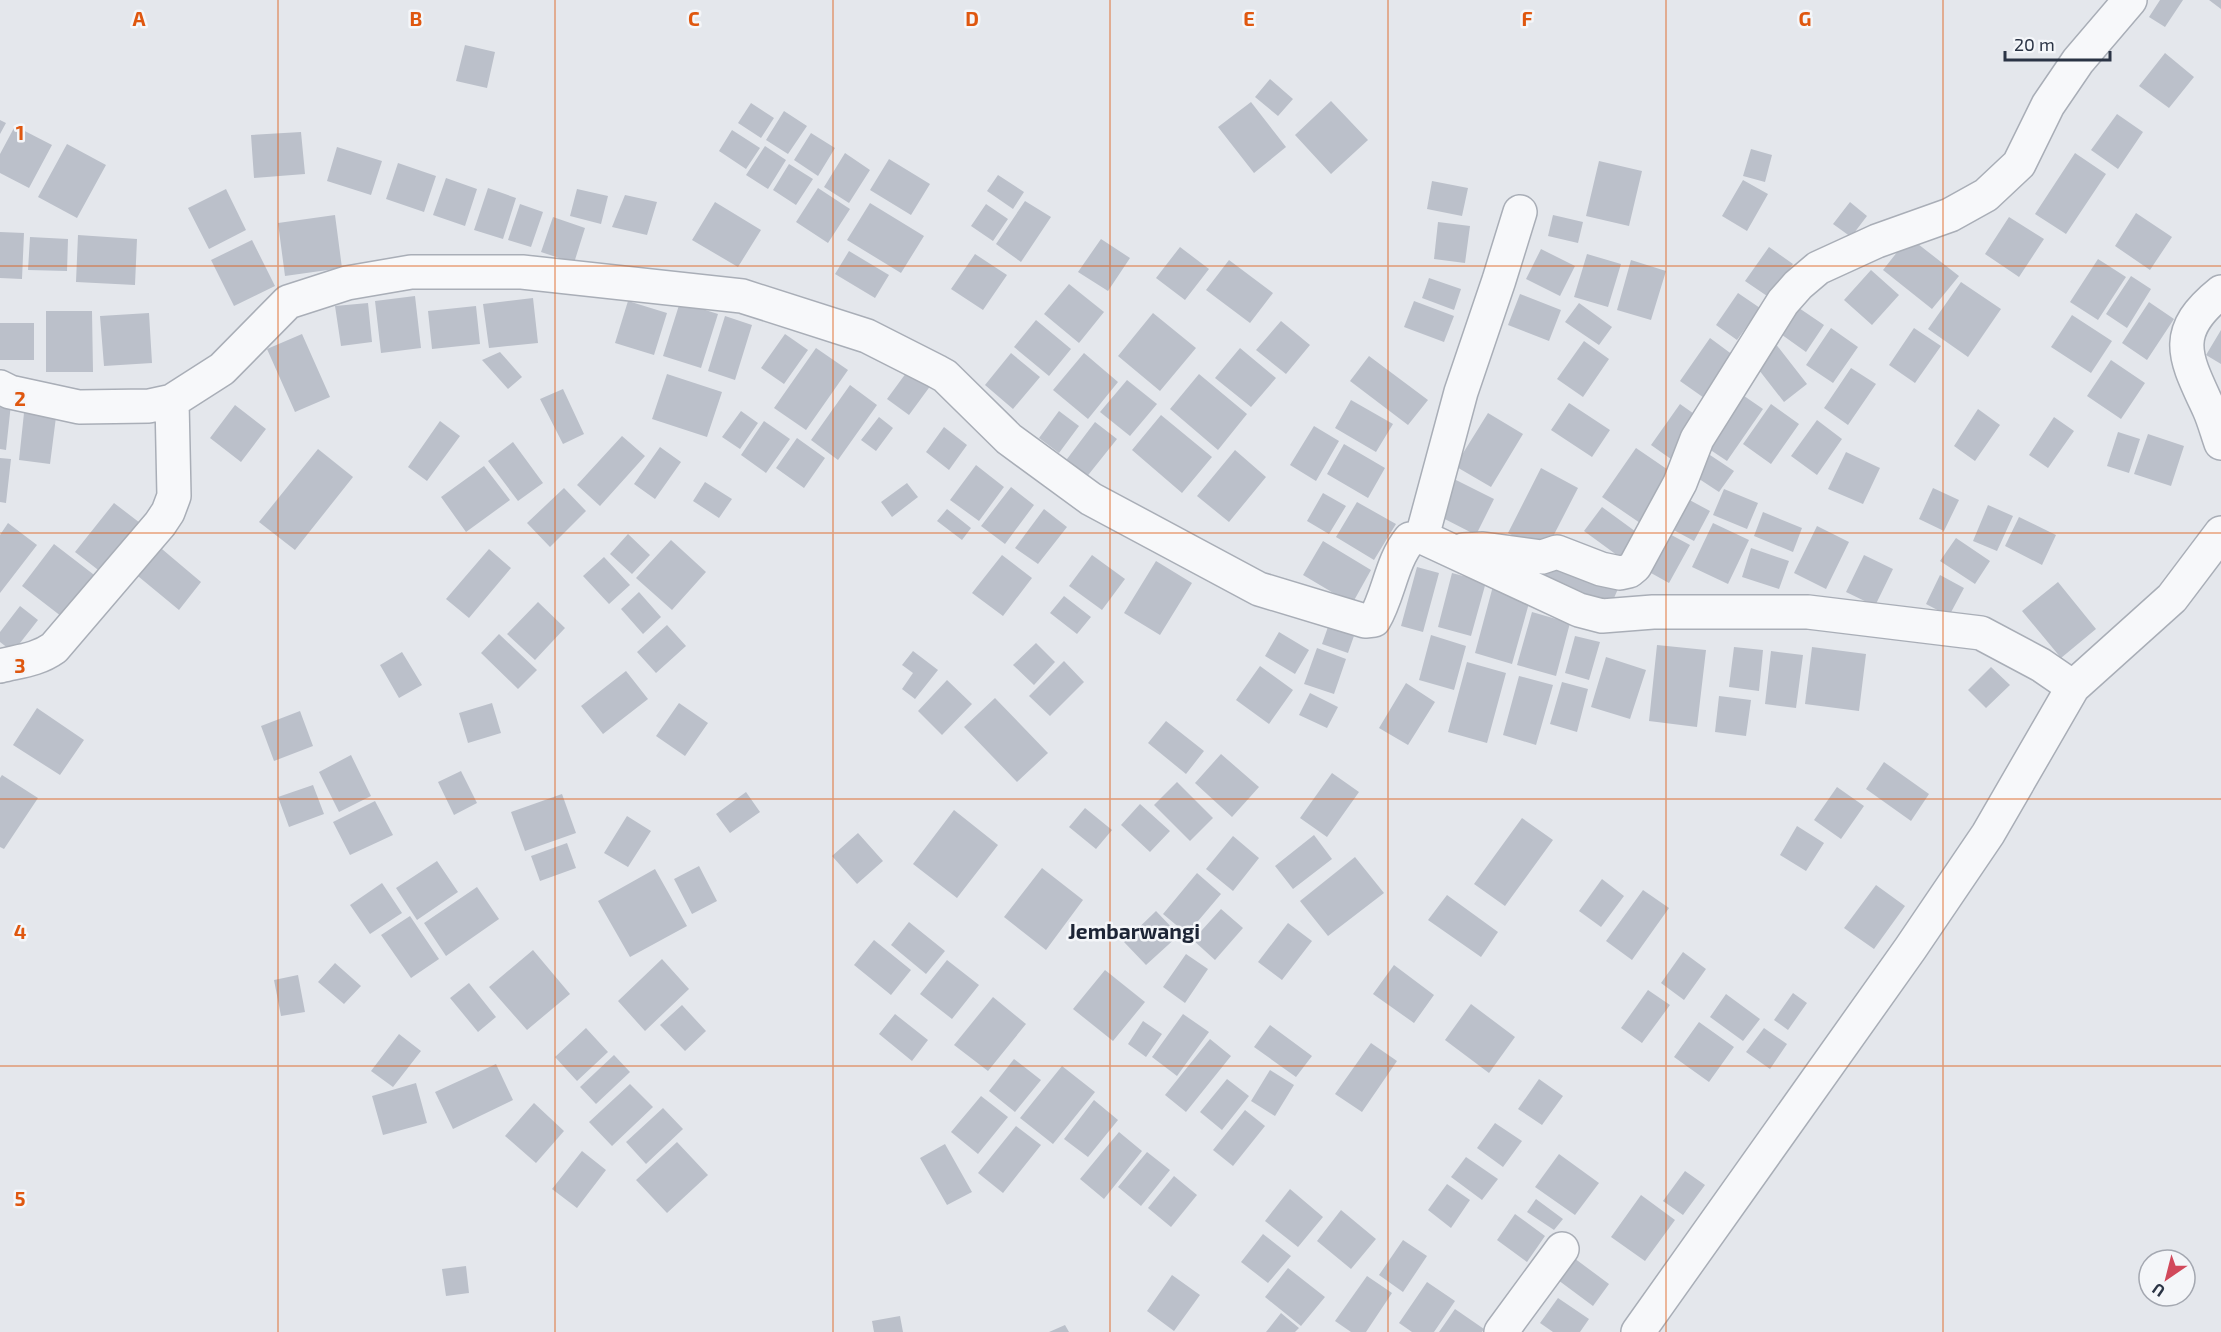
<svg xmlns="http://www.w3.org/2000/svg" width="2221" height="1332" font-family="'Exo 2',sans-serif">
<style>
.building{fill:#bbc0ca}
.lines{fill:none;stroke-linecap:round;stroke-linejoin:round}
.minor-casing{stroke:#a9aeb7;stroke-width:36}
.minor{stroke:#f7f8fa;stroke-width:33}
.grid{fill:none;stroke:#df570f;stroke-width:1.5;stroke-opacity:0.55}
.labels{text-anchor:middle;stroke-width:5;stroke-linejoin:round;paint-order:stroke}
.quarter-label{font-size:21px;font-weight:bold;fill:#1d2536;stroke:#f4f6f9}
.grid-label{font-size:20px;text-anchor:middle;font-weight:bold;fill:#df570f;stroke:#f4f6f9;stroke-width:5;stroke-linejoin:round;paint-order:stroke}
</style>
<rect width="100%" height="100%" fill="#e4e7ec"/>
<path class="building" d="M2160 0H2183L2165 27 2149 17Z
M2209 0H2221V9Z
M465 45 495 52 487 88 456 81Z
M2165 53 2194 77 2169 108 2139 86Z
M1270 79 1293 99 1278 116 1255 97Z
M1331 101 1368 140 1331 174 1295 135Z
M1251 102 1286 147 1254 173 1218 127Z
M751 103 774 118 761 138 738 123Z
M784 111 807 126 788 154 766 140Z
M2117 114 2143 132 2118 169 2091 150Z
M0 120 6 123 0 134Z
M15 126 52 145 29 188 0 173V154Z
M732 130 760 148 746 169 719 151Z
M301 132 305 174 254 178 251 135Z
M811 133 835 148 818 176 794 160Z
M67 144 106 165 77 218 38 197Z
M765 146 786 160 768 189 746 175Z
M337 147 382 161 371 195 327 181Z
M1751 149 1772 155 1765 182 1743 176Z
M845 153 870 170 849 203 824 187Z
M2075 153 2106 174 2066 234 2035 214Z
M889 159 930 184 911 215 870 190Z
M1599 161 1642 171 1629 226 1586 216Z
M398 163 436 176 424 212 386 199Z
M789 164 813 179 796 205 773 190Z
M998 175 1024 192 1013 209 987 191Z
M446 178 477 189 465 226 433 215Z
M1743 180 1768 194 1747 231 1722 216Z
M1432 181 1468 188 1462 216 1427 209Z
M488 188 516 198 503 239 474 230Z
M818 188 850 209 828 243 796 222Z
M226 189 246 230 209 249 188 208Z
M577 189 608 196 601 224 570 216Z
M625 195 657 202 647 235 612 227Z
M1025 201 1051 217 1021 262 996 244Z
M715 202 761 230 738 267 692 240Z
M1850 202 1867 216 1851 237 1833 224Z
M870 203 924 236 901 273 847 240Z
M520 204 543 212 531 247 508 240Z
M986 204 1008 219 993 241 971 226Z
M2136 213 2172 237 2150 270 2115 246Z
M335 215 342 268 285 276 278 223Z
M1553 215 1583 222 1578 243 1548 236Z
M553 217 585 228 574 263 541 252Z
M2009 217 2044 239 2019 277 1985 254Z
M1438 222 1470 226 1465 263 1434 259Z
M0 232 24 233 22 279 0 278Z
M78 235 137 239 135 285 76 282Z
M30 237 68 239 67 271 28 270Z
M1909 237 1959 276 1932 309 1883 270Z
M1101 239 1130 258 1108 291 1078 272Z
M252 240 275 286 234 306 211 260Z
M1180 247 1209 269 1185 300 1156 278Z
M1769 247 1793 264 1770 298 1745 281Z
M1541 249 1575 266 1560 296 1526 279Z
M849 251 889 275 875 298 835 274Z
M975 254 1007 275 983 310 951 289Z
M1587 254 1621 264 1608 307 1574 297Z
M2098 259 2126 277 2098 320 2070 302Z
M1229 260 1273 293 1250 323 1206 290Z
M1631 260 1666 271 1651 320 1617 310Z
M1871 270 1899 295 1872 325 1844 300Z
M2131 276 2151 289 2127 328 2106 314Z
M1429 278 1461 289 1454 310 1422 298Z
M1961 282 2001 309 1968 357 1928 329Z
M1069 284 1104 312 1079 343 1044 314Z
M1738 293 1760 308 1737 340 1716 325Z
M1520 294 1561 310 1549 341 1508 325Z
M415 296 421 348 381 353 375 301Z
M533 298 538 343 489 348 483 304Z
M628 301 667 313 654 355 615 343Z
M1414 301 1454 316 1444 342 1404 327Z
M680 302 718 314 701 368 663 356Z
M2149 302 2174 319 2147 360 2122 343Z
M368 303 372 342 341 346 335 306Z
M1579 303 1612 327 1599 345 1565 322Z
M476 306 480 344 432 349 428 311Z
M1796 306 1824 325 1806 352 1778 332Z
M46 311H92L93 372H46Z
M149 313 152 363 104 366 100 316Z
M1153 313 1196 348 1160 391 1118 356Z
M2072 315 2112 341 2091 373 2051 347Z
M725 316 752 325 735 380 708 371Z
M1036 320 1071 349 1049 376 1014 347Z
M1281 321 1310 345 1286 374 1256 350Z
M0 323H34V360H0Z
M1831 328 1858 347 1833 383 1806 365Z
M1914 328 1941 346 1915 383 1889 365Z
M2221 330V364L2206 355Z
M302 334 330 397 295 412 267 349Z
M785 334 808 350 784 384 761 368Z
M1710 338 1737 358 1707 400 1680 381Z
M1584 341 1609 359 1583 397 1557 379Z
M1775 343 1807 384 1784 402 1752 361Z
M816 348 848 370 806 430 774 408Z
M1240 348 1276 378 1251 407 1215 378Z
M500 352 522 377 508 389 482 360Z
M1011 353 1040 377 1013 409 985 385Z
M1084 353 1118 382 1088 419 1053 390Z
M1369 356 1428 400 1408 425 1350 381Z
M2111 360 2145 383 2121 419 2087 396Z
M1851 368 1876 384 1848 425 1824 408Z
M909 369 931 385 909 415 887 399Z
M667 374 722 392 707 437 652 419Z
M1199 374 1247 414 1218 450 1170 409Z
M1127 380 1157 404 1130 436 1100 412Z
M850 385 877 405 838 460 811 440Z
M563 389 584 434 563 444 540 399Z
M1734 389 1763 409 1727 461 1697 441Z
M1351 400 1393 424 1376 452 1335 428Z
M0 402 11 404 6 450 0 449Z
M1569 403 1610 430 1592 457 1551 430Z
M1680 404 1707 423 1678 464 1651 445Z
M1771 404 1799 424 1771 464 1743 444Z
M235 405 266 429 241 462 210 438Z
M1978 409 2000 425 1975 461 1954 446Z
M741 411 758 423 740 449 722 437Z
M1059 411 1079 426 1059 453 1039 438Z
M24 413 56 417 50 464 19 460Z
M1488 413 1523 434 1491 487 1455 466Z
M1161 415 1212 457 1182 493 1132 450Z
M879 417 893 428 876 451 861 440Z
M2054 417 2074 431 2048 468 2029 455Z
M1817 420 1842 439 1817 475 1791 456Z
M440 421 460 436 427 481 408 467Z
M764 421 790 439 766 473 741 455Z
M1095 422 1117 439 1085 479 1064 463Z
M1314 426 1339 441 1316 481 1290 465Z
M944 427 967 445 949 470 926 452Z
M2118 432 2140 439 2129 473 2107 466Z
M2148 434 2184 446 2171 486 2134 474Z
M622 436 645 456 600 506 577 485Z
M797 438 825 458 804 488 776 468Z
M513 442 543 483 518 501 488 461Z
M1344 444 1385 468 1368 498 1327 474Z
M660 447 681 462 655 499 634 484Z
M1636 448 1677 476 1643 525 1602 497Z
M318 449 353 477 295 550 259 522Z
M1701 449 1734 471 1719 492 1687 471Z
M1235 450 1266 477 1229 522 1197 496Z
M1846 452 1880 468 1863 504 1828 489Z
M0 458 11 459 6 503 0 502Z
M976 465 1004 487 979 521 950 500Z
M484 466 510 500 466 532 441 497Z
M1541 468 1578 488 1545 552 1508 533Z
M1452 478 1494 499 1476 535 1435 514Z
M705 482 732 499 719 518 693 501Z
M907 483 918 497 892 517 881 502Z
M1011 487 1034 505 1005 544 981 526Z
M564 488 586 511 550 547 527 523Z
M1933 488 1959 500 1944 531 1919 519Z
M1724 489 1758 503 1747 529 1713 515Z
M1323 493 1346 506 1329 534 1307 521Z
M1684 497 1710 511 1694 541 1668 527Z
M1357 502 1396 524 1374 560 1336 537Z
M114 503 144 526 106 576 75 552Z
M1988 505 2013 516 1997 551 1973 541Z
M1602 507 1643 537 1625 561 1584 531Z
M947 509 971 528 962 540 937 521Z
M1044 509 1067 527 1038 564 1015 548Z
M1763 512 1802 528 1793 552 1754 536Z
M2019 517 2056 535 2042 565 2005 546Z
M8 523 37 545 0 593V535Z
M1713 523 1749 540 1728 584 1692 567Z
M1817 526 1849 542 1826 589 1794 573Z
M1664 531 1690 545 1669 583 1642 568Z
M628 534 650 555 632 574 610 554Z
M1956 538 1990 561 1975 584 1940 561Z
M671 540 706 572 672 610 636 578Z
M1323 541 1371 570 1352 604 1303 575Z
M54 544 102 581 70 623 22 586Z
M156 544 201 582 179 610 133 572Z
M1751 548 1789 561 1779 589 1742 577Z
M489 549 511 568 469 618 446 599Z
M1555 553 1621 582 1607 614 1541 585Z
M1002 555 1032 578 1003 616 972 593Z
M1092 555 1125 579 1102 610 1069 586Z
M1864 555 1893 569 1875 606 1846 592Z
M604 557 630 585 609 604 583 576Z
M1156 561 1192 583 1160 635 1124 613Z
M1417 567 1439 573 1423 632 1401 626Z
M1452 573 1486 582 1471 636 1438 627Z
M1940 575 1964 588 1949 616 1926 604Z
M2058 582 2096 629 2061 658 2022 611Z
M1493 586 1531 596 1512 664 1475 653Z
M639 592 661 617 643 634 621 609Z
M1064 596 1091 617 1077 634 1050 613Z
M538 602 565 628 535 660 507 634Z
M20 606 38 620 13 652 0 642V632Z
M1532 612 1570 623 1556 676 1517 665Z
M1329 624 1355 633 1348 653 1322 644Z
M667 625 686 646 656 673 637 652Z
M1279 632 1309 650 1295 674 1265 656Z
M499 634 537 670 518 689 481 653Z
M1431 635 1466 646 1454 690 1419 680Z
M1575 636 1600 642 1589 680 1565 673Z
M1036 643 1055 662 1034 685 1013 665Z
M1657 645 1706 650 1697 727 1649 721Z
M1734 647 1763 650 1759 691 1729 687Z
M1812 647 1866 654 1859 711 1805 704Z
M1317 648 1346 659 1334 694 1304 684Z
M913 651 938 670 915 699 902 689 913 673 902 665Z
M1771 651 1803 655 1796 708 1765 704Z
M402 652 422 685 399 698 380 665Z
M1606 657 1646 670 1630 719 1591 707Z
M1064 661 1084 682 1050 716 1029 696Z
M1467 662 1506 673 1487 743 1448 732Z
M1260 666 1293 690 1269 724 1236 700Z
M1991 667 2010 685 1986 708 1968 690Z
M626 671 648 699 603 734 581 706Z
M1519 676 1553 685 1536 745 1503 735Z
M947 680 972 704 942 735 918 711Z
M1562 682 1588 689 1577 732 1550 724Z
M1406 683 1435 702 1408 745 1379 728Z
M1310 693 1338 707 1327 728 1299 715Z
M1719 696 1751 700 1746 736 1715 732Z
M995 698 1048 753 1017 782 964 727Z
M492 703 501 733 468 743 459 713Z
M679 703 708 723 685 756 656 736Z
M37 708 84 740 60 775 13 745Z
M300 711 313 746 274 761 261 726Z
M1166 721 1204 751 1186 774 1148 743Z
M1221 754 1259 787 1232 817 1195 783Z
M351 755 371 796 339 812 319 772Z
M1884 762 1929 794 1911 821 1866 789Z
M461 771 477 803 454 815 438 782Z
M1332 773 1359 792 1327 837 1300 818Z
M2 775 38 798 4 849 0 847V778Z
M1177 782 1213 818 1190 841 1154 805Z
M313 785 324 814 289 827 278 797Z
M1837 787 1864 806 1841 839 1814 820Z
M746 792 760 812 730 833 716 814Z
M562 794 576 833 525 851 511 812Z
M375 801 393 835 350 855 333 822Z
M1140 804 1170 831 1150 852 1121 825Z
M1085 808 1112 830 1096 849 1069 827Z
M954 810 998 845 957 898 913 864Z
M627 816 651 831 628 867 604 853Z
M1522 818 1553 840 1505 906 1474 884Z
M1797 826 1824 843 1806 871 1780 855Z
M858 833 883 861 857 884 832 856Z
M1314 835 1332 859 1293 889 1275 866Z
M1233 836 1259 858 1233 891 1206 869Z
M567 843 576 868 540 881 531 856Z
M1355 857 1384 893 1328 936 1300 901Z
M437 861 458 892 417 920 396 888Z
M699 866 717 901 692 914 674 879Z
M1042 868 1083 900 1046 950 1004 917Z
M655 869 687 926 630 957 598 901Z
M1197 873 1221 894 1187 934 1163 914Z
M1602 879 1624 896 1601 927 1579 911Z
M382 883 402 913 370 934 350 905Z
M1876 885 1905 906 1874 949 1844 928Z
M477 887 499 919 446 956 424 923Z
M1643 890 1669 908 1632 960 1606 941Z
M1447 895 1498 932 1481 957 1428 920Z
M1221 909 1243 928 1215 960 1193 940Z
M1156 911 1179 935 1146 965 1124 942Z
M410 916 439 959 411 978 381 935Z
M909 922 945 951 926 974 891 945Z
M1288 923 1312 941 1282 980 1258 962Z
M874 940 911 970 891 995 854 965Z
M533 950 570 994 527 1030 489 987Z
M1683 952 1706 969 1684 1000 1661 983Z
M1186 954 1208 969 1185 1003 1163 987Z
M662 959 689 989 645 1031 618 1001Z
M947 960 979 985 952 1019 920 994Z
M335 963 361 986 344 1004 318 982Z
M1394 965 1434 995 1414 1023 1373 994Z
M1105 970 1145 1002 1113 1041 1073 1009Z
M298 975 305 1012 281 1016 274 980Z
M469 983 496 1017 478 1032 450 998Z
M1648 990 1670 1005 1642 1043 1621 1028Z
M1793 993 1807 1003 1788 1030 1774 1020Z
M1726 994 1760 1019 1743 1041 1710 1017Z
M993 997 1026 1024 988 1071 954 1045Z
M1471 1004 1515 1037 1489 1073 1445 1040Z
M682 1005 706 1031 685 1051 660 1025Z
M895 1014 928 1040 912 1061 879 1034Z
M1183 1014 1209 1032 1177 1076 1152 1057Z
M1143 1021 1162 1034 1146 1057 1128 1044Z
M1699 1022 1734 1047 1709 1082 1674 1057Z
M1270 1025 1312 1056 1296 1077 1254 1047Z
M586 1028 608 1052 577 1081 555 1057Z
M1764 1028 1787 1044 1770 1069 1746 1052Z
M399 1034 421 1051 393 1087 371 1071Z
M1210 1039 1231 1056 1186 1112 1165 1095Z
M1371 1043 1397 1061 1362 1112 1335 1094Z
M614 1055 630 1072 596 1104 580 1087Z
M1014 1059 1041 1080 1015 1112 989 1091Z
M496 1064 513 1100 453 1129 435 1092Z
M1062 1066 1095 1092 1053 1144 1020 1118Z
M1270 1070 1294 1085 1275 1116 1251 1101Z
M1227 1079 1249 1096 1222 1130 1200 1112Z
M1539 1079 1563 1096 1542 1125 1518 1109Z
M416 1083 427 1123 383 1135 372 1096Z
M630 1084 653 1107 612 1146 589 1122Z
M981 1096 1008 1117 978 1154 951 1132Z
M1094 1100 1118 1120 1088 1157 1064 1139Z
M534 1103 564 1131 536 1163 505 1136Z
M663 1108 683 1129 646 1164 626 1142Z
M1245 1110 1265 1126 1233 1166 1213 1150Z
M1495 1123 1522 1141 1503 1167 1477 1148Z
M1016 1126 1041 1145 1003 1193 978 1173Z
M1119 1132 1142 1151 1104 1199 1080 1179Z
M677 1142 708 1175 667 1213 636 1180Z
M945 1144 972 1192 947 1205 920 1158Z
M582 1151 606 1170 577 1208 552 1189Z
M1147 1152 1170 1170 1141 1206 1118 1187Z
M1559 1154 1599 1183 1575 1215 1535 1187Z
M1466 1157 1498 1179 1482 1200 1451 1177Z
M1685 1171 1705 1185 1683 1215 1663 1201Z
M1174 1176 1197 1195 1171 1227 1148 1208Z
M1447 1184 1470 1200 1451 1228 1428 1210Z
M1290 1189 1323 1217 1298 1247 1265 1221Z
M1641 1195 1675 1220 1645 1261 1611 1237Z
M1536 1199 1563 1219 1554 1230 1527 1212Z
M1341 1210 1376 1239 1351 1269 1317 1241Z
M1515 1214 1545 1236 1527 1262 1497 1240Z
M1263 1234 1291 1256 1268 1283 1241 1262Z
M1403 1240 1427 1256 1403 1292 1379 1275Z
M1574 1258 1609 1284 1593 1306 1558 1280Z
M466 1266 469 1293 446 1296 442 1269Z
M1288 1268 1325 1297 1301 1326 1265 1297Z
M1172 1275 1200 1295 1174 1331 1147 1311Z
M1367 1276 1392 1293 1366 1332H1351L1335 1321Z
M1427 1282 1455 1301 1434 1332H1412L1399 1323Z
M1558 1298 1589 1319 1580 1332H1553L1540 1323Z
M1455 1309 1484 1329 1482 1332H1439Z
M1281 1313 1299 1328 1295 1332H1266Z
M900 1316 903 1332H874L872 1321Z
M1065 1325 1069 1332H1049Z"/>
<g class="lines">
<g class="minor-casing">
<path id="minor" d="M2221 292C2170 333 2185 357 2209 409 2214 420 2217 432 2221 443
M0 387 10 392 79 407 149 406 172 401 222 369 288 302 347 283 411 272H522L742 296 867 336 936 371 945 376 1009 439 1091 499 1259 589 1365 621 1374 620C1389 595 1391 562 1410 539L1422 537 1579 610 1602 616 1653 612H1808L1981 633 2041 665 2073 687 1988 834 1910 949 1638 1332
M1422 537 1461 392 1499 280 1520 212
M1463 550 1483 549 1542 557 1557 552 1601 569 1620 573 1629 571 1635 566 1680 483 1697 439 1783 302 1798 285 1818 268 1877 241 1950 215 1986 195 2019 164 2048 105 2078 61 2130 0
M0 666C20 661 37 660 54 648L160 524 168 512 174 496 172 401
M2073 687 2172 598 2221 533
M1501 1332 1562 1249"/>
</g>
<use href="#minor" class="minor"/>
</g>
<path class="grid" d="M278 0V1332M555 0V1332M833 0V1332M1110 0V1332M1388 0V1332M1666 0V1332M1943 0V1332M0 266H2221M0 533H2221M0 799H2221M0 1066H2221"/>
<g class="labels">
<g class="quarter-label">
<text x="1134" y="939">Jembarwangi</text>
</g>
</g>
<g class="grid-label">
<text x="139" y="26">A</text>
<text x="416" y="26">B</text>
<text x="694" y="26">C</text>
<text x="972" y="26">D</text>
<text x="1249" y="26">E</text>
<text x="1527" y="26">F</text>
<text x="1805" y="26">G</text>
<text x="20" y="140">1</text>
<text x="20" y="406">2</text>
<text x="20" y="673">3</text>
<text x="20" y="939">4</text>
<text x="20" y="1206">5</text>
</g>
<g transform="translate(2167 1278) rotate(215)"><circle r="28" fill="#f4f6f9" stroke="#a4a8b1" stroke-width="1.5"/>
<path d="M0-4.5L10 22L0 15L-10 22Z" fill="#d1495b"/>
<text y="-9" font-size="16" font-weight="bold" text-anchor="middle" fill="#2b3445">U</text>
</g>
<path d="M2005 51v9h105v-9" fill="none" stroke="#2b3445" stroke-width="3"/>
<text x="2014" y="51" font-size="18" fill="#2b3445" stroke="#f4f6f9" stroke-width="4.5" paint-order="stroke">20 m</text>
</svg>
